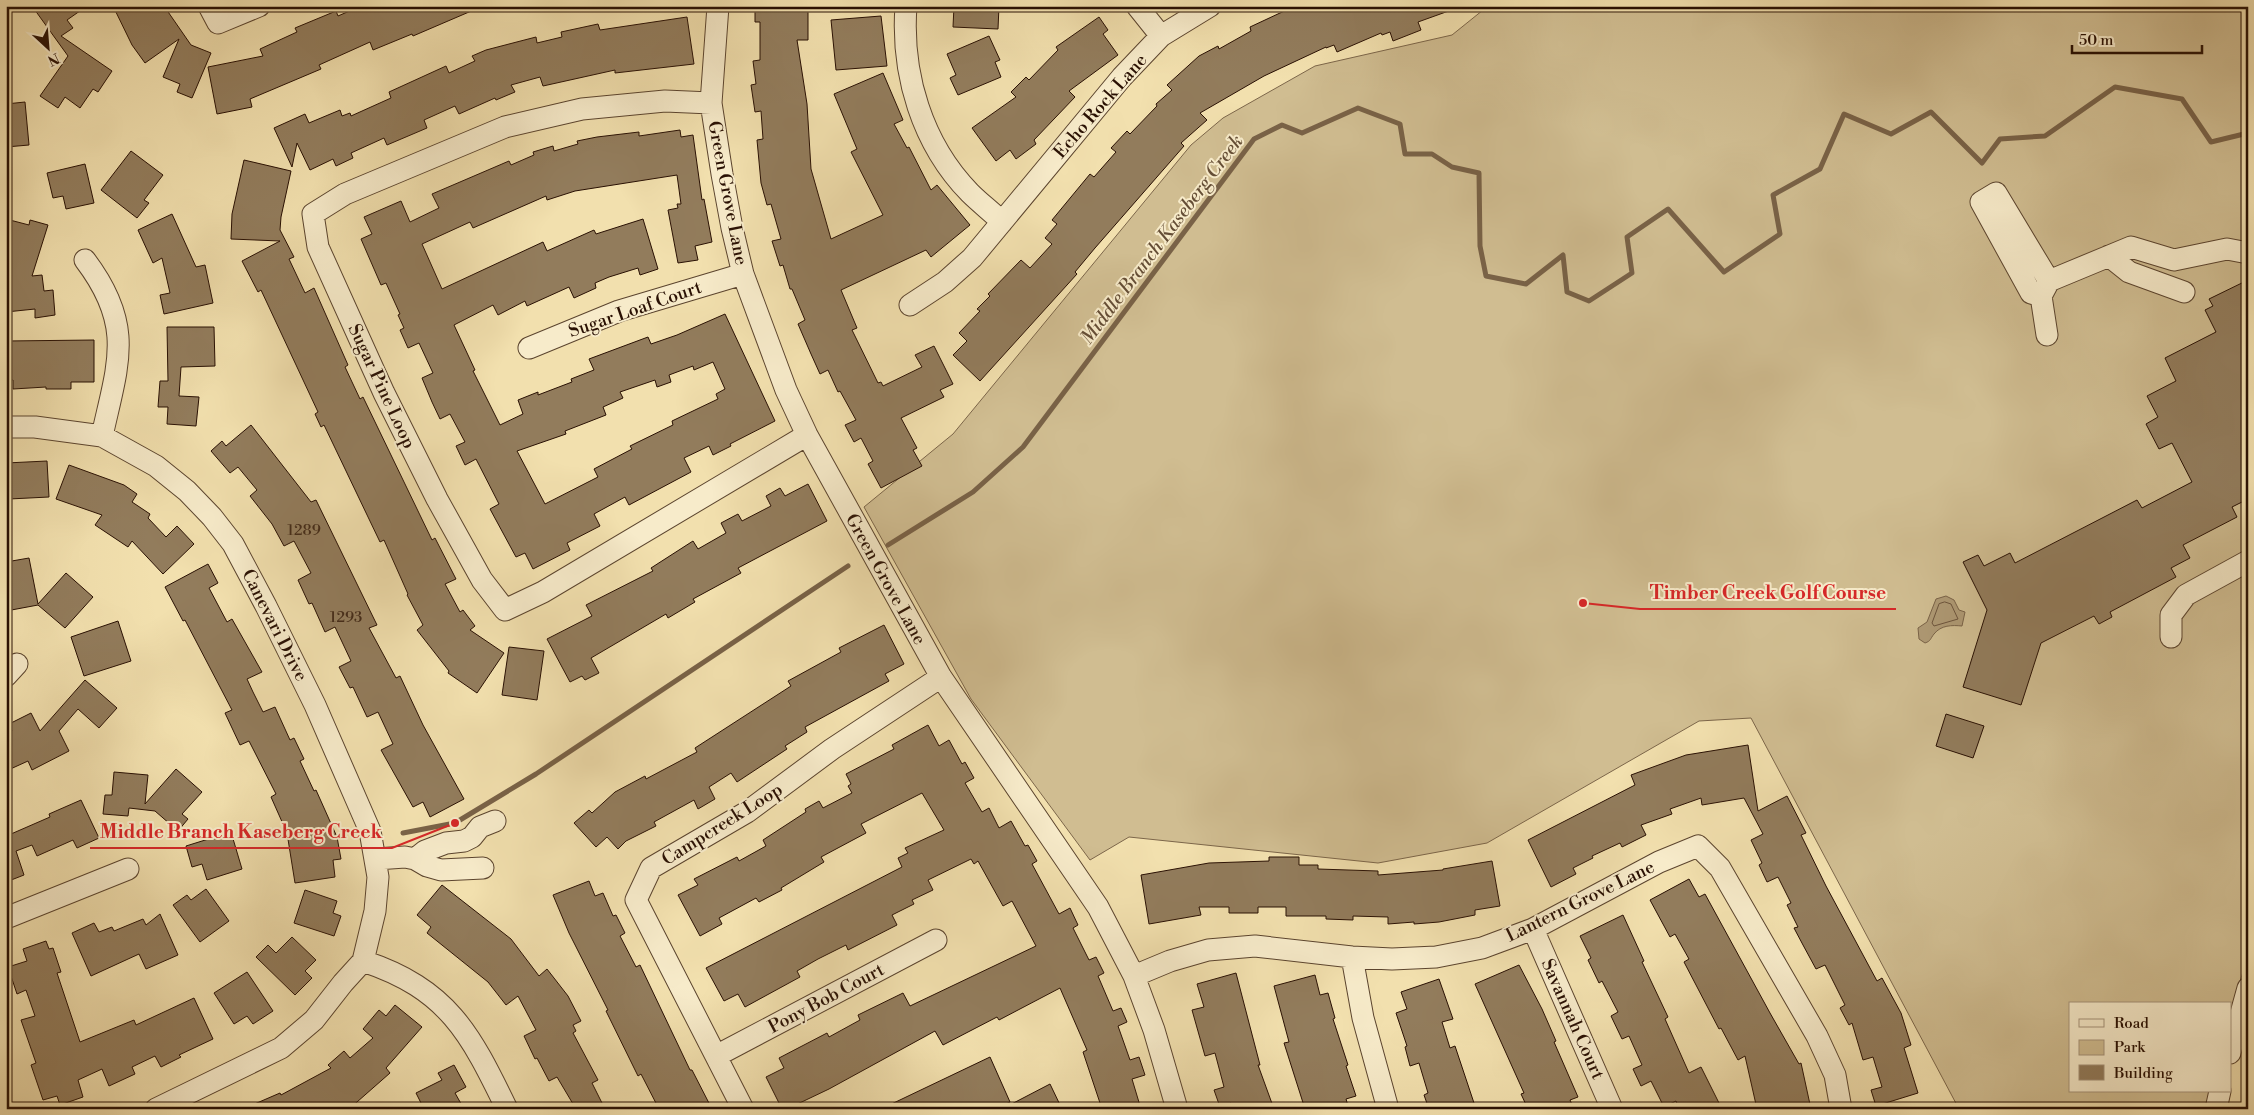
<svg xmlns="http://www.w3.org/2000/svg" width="2254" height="1115" font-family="'Libre Bodoni',serif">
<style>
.green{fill:#d0bd91;stroke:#7c664a}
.water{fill:#ae9974;stroke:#796247}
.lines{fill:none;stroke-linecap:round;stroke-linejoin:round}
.shore{stroke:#6c543c;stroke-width:1}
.stream{stroke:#796247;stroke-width:5}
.building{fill:#927c5c;stroke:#291003;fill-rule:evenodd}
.minor-casing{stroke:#5b442e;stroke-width:23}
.minor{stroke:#f7ebca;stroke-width:21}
.labels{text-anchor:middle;stroke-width:4;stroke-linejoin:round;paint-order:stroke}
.number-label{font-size:15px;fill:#432b19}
.street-label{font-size:18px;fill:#291003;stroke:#f7ebca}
.water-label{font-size:19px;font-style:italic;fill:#654e36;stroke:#f7ebca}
.leader{fill:none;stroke:#d62828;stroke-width:2}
.callout-dot{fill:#d62828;stroke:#f7ebca;stroke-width:2}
.callout-label{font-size:19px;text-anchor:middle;font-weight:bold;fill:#d62828;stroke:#f7ebca;stroke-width:4;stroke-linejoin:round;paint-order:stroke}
</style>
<rect width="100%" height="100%" fill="#f2e0ae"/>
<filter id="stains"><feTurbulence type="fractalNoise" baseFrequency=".004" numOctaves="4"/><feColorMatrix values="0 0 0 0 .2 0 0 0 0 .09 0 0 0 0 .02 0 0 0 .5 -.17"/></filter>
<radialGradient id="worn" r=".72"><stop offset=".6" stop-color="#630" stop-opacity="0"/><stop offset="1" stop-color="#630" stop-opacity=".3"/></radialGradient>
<path class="green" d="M1488 6H2248V955L2230 1015V1004H2070V1091H2212L2207 1109H1959L1751 718 1699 721 1487 843 1378 863 1129 837 1090 860 971 699 864 507 953 434 1191 145 1223 118 1315 66 1452 35Z"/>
<path class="water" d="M1946 596 1954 600 1959 610 1965 612 1962 626C1952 625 1941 625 1934 634 1930 639 1931 641 1925 643L1919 639 1918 628 1927 622 1936 599Z"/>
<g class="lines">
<path class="shore" d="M1945 602 1951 604 1958 619 1934 626 1932 623 1939 604Z"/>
<path class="stream" d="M888 545 973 492 1023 447 1254 139 1282 125 1302 133 1358 108 1400 124 1405 154H1432L1452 167 1479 173 1480 246 1486 276 1526 284 1563 255 1567 292 1589 301 1632 273 1627 237 1668 209 1724 272 1780 234 1773 195 1820 169 1844 114 1891 134 1931 112 1982 163 2000 139 2045 136 2115 87 2182 99 2211 142 2248 133
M403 833 455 823 536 774 848 566"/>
</g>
<path class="building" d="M32 6H87L67 20 73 28 61 36 112 71 98 92 93 89 80 108 65 97 58 108 40 96 68 56Z
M113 6H164L191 45 211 53 192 98 177 92 180 84 163 77 179 39 145 63 132 45Z
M361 6H483L413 36 412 34 373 50 370 42 319 65 321 69 250 99 252 107 217 114 208 67 263 56 260 49 297 32 295 28 336 11 338 16Z
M755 6H808V40H797L807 104 811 169 831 239 883 215 851 152 857 149 834 94 883 73 903 120 894 124 907 148 909 147 931 190 937 185 970 225 931 257 926 250 841 290 857 328 852 330 878 383 881 382 883 386 922 367 915 355 934 346 953 384 940 390 944 397 901 418 917 448 913 450 922 466 881 488 868 464 873 461 861 438 854 442 845 425 856 420 840 391 838 392 828 370 820 374 811 354 798 324 805 320 792 289H790L783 265 780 266 772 241 781 239 771 204 767 205 761 183 757 140 763 139 761 111 755 112 751 85 756 84 753 61 760 60V22H755Z
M954 6H999L998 29 953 27Z
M1295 6H1457V8L1418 22 1421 30 1393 41 1390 32 1382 35 1381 33 1337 52 1334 45 1326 48V47L1264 76 1200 113 1207 120 1181 143 1184 146 1095 248 1075 272 1077 274 980 381 953 355 967 341 959 333 980 311 977 309 990 296 988 294 1021 260 1030 268 1052 244 1045 238 1057 224 1052 220 1090 174 1094 177 1116 152 1111 148 1127 131 1130 134 1157 106 1156 104 1172 90 1167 85 1199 56 1218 46 1219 49 1251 31 1250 27Z
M881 16 887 66 836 70 831 20Z
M687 17 694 64 615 73V70L543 86 540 77 511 85 515 92 496 100 495 98 459 114 455 106 424 120 427 128 387 145 384 138 351 153 353 158 336 166 333 159 310 170 297 143 292 167 274 128 305 114 309 123 340 110 342 116 350 113 351 116 391 98 389 92 446 66 449 73 475 61 472 56 486 50 536 37 537 43 562 37 561 32 598 24 600 30Z
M1099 17 1108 30 1103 34 1118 55 1069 91 1075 97 1034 140 1036 144 1016 159 1010 150 996 161 972 128 1016 97 1011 92 1026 77 1029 80 1058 50 1056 47Z
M989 36 1000 60 995 62 1001 77 958 95 950 78 956 75 947 54Z
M25 102 29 145 6 147V104Z
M680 130 681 137 693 135 702 200 704 199 712 242 695 246 698 260 678 263 668 210 678 208 677 204H681L677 175 575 191 547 200 546 196 473 228 470 222 422 244 442 289 543 242 547 251 594 230 596 234 643 219 658 269 640 275 638 268 609 277 595 283 596 288 574 298 569 287 527 306 525 301 498 315 493 305 454 325 475 370 473 371 500 425 523 414 518 400 538 392V395L572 382 571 379 594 370 589 359 648 337 651 344 677 335 725 314 775 421 730 444 731 446 713 455 709 446 684 458 691 472 629 505 625 497 594 514 600 526 567 543 570 550 533 569 525 553 516 557 490 509 499 504 476 459 465 465 456 446 465 442 450 414 440 419 432 402 422 378 433 373 419 343 408 348 400 330 404 328 398 315 400 314 386 283 381 285 361 239 372 234 364 217 401 201 410 222 439 208 432 194 509 161 511 165 534 155 533 152 553 146 554 151 578 144 577 141 597 137 639 132V136ZM713 362 725 389 716 394 718 399 672 421 673 425 630 446 632 449 594 469 598 477 545 504 517 451 566 434 565 431 606 415 603 407 623 398 620 392 655 380 657 387 671 382 669 375 693 366 694 370Z
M131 151 163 175 144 200 149 203 137 218 101 190Z
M244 160 291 171 281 217 280 230 294 257 289 259 305 293 314 288 348 365 345 367 360 399 363 397 432 540 435 538 456 579 445 584 460 612 463 610 475 626 470 630 504 653 477 693 448 673 449 671 417 630 423 625 407 595 408 594 384 540 380 542 324 425 321 427 315 414 318 412 261 290 258 292 242 261 280 241 231 239 232 214Z
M85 164 94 203 66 209 63 196 53 198 47 173Z
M172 214 196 267 205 265 213 303 164 314 160 295 170 293 162 258 153 263 138 230Z
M6 219 29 225 30 220 48 225 32 276 42 275 44 291 53 290 55 315 35 318V309L6 312Z
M2248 280V499L2232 507 2237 517 2183 545 2190 558 2171 568 2176 577 2110 612 2112 617 2099 624 2094 616 2041 643 2021 705 1963 687 1987 610 1963 562 1978 555 1984 566 2010 553 2015 563 2137 500 2142 508 2192 482 2172 443 2159 449 2146 424 2158 417 2147 396 2176 381 2165 358 2216 332 2205 310 2213 306 2209 299Z
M167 327H214L215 366 181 367 179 396 199 397 196 426 167 424 168 407H158L160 381H168Z
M94 340V382H71V389H46V387L13 389V380H6V341Z
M251 425 311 502 316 500 377 625 369 628 396 678 400 676 423 725 464 799 430 817 423 802 413 807 381 750 393 744 378 712 367 717 353 687 350 688 339 667 351 661 335 627 325 632 312 603 309 604 298 580 311 573 294 541 284 546 272 524 250 496 257 490 238 467 230 473 211 451 222 441 226 446Z
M47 461 49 497 9 499 6 463Z
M69 465 124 485 137 494 132 502 150 514 148 518 166 537 177 526 194 544 163 574 132 541 128 547 95 525 102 515 56 499Z
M808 484 827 521 738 568 741 573 693 599 695 602 668 618 666 614 591 658 599 673 585 680 582 676 570 682 547 639 592 616 586 605 653 571 651 568 693 541 698 549 726 533 721 523 738 514 742 521 771 506 766 496 780 488 785 496Z
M29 558 38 604 66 573 93 597 65 628 38 605 6 611V562Z
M208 564 218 583 209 588 227 622 232 619 262 672 247 679 253 692 263 712 275 707 290 740 294 738 304 759 300 761 314 791 316 790 337 837 341 859 333 860 335 877 295 883 287 833 271 797 276 794 249 741 240 745 225 713 232 710 185 620 183 621 165 587Z
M118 621 131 661 84 676 71 637Z
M884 625 904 664 885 674 889 681 805 727 807 732 785 746 787 749 737 782 731 773 709 787 715 799 698 809 694 800 654 822 656 826 626 841 618 849 607 837 596 847 574 823 589 810 592 813 615 792 645 776 646 779 697 752 695 748 791 686 788 681 841 652 839 648Z
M509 647 544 651 537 700 502 695Z
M85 680 117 708 99 728 78 709 59 731 69 751 32 770 28 761 6 771V734L12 731 9 724 31 713 40 731Z
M1946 714 1984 726 1973 758 1936 746Z
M928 725 939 746 949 740 962 764 965 762 974 778 965 783 982 812 989 808 999 828 1011 821 1025 846 1028 845 1037 861 1032 864 1059 914 1070 908 1078 925 1073 928 1089 960 1096 957 1104 973 1098 976 1113 1011 1121 1008 1127 1022 1118 1026 1130 1060 1139 1057 1145 1075 1132 1079 1141 1109H1102L1083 1052 1087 1050 1060 988 999 1020 997 1017 943 1045 935 1031 829 1089 787 1109H782L766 1077 784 1068 779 1058 827 1033 829 1037 860 1020 858 1015 903 993 910 1006 1036 946 1012 901 1003 906 978 861 974 864 971 859 928 880 933 890 912 900 914 904 892 915 897 925 848 950 846 945 818 959 797 971 800 977 745 1007 738 994 724 1001 706 968 902 867 898 858 908 853 905 848 944 830 922 793 861 824 866 833 821 857 824 862 781 888 782 890 759 902 756 898 719 918 722 924 700 936 678 895 698 885 694 879 737 857 739 861 766 846 763 840 806 812 805 809 819 801 823 808 852 793 848 786 851 784 846 774 894 749 892 745Z
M1748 745 1758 811 1787 796 1806 833 1801 835 1826 886 1877 981 1882 978 1901 1013 1911 1045 1904 1048 1918 1093 1876 1106 1871 1090 1882 1087 1873 1057 1863 1060 1852 1023 1849 1025 1840 1008 1845 1005 1825 965 1816 969 1803 945 1794 928 1798 927 1787 905 1791 903 1778 877 1767 882 1759 865 1762 863 1751 840 1763 834 1744 798 1702 805 1701 798 1670 809 1672 814 1641 825 1646 835 1622 847 1620 843 1592 856 1593 858 1573 868 1576 874 1551 887 1528 840 1635 785 1631 775 1686 755Z
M176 769 202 792 182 814 188 819 178 831 155 811 129 808 128 816 103 814 105 795H112L114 772 148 775 145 804Z
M81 800 99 838 77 848 73 840 37 856 32 845 16 851 24 875 6 882V830H9L11 834 50 817 49 814Z
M231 832 242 869 207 880 202 864 192 867 186 846Z
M1269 857H1299V865H1318V869L1378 871V875L1443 870V869L1492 861 1500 906 1475 910V915L1439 922 1414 924V922L1388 924V917L1353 916V920L1326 919V916H1286V907H1258V913H1229V907H1199L1201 915 1149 924 1141 875 1209 863 1269 861Z
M1689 879 1699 897 1705 894 1770 1013 1799 1064 1801 1063 1811 1109H1757L1745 1056 1738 1060 1721 1028 1719 1029 1684 962 1689 959 1675 934 1670 937 1650 900Z
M589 881 595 896 603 893 613 916 616 915 625 933 620 936 636 967 640 965 690 1070H692L712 1109H659L641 1074 638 1076 606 1011 608 1010 569 933 553 895Z
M442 885 511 939 539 976 547 969 568 996 581 1021 573 1025 576 1031 573 1033 598 1080 592 1083 605 1109H576L557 1077 549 1081 537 1058 535 1059 524 1036 536 1030 518 996 506 1005 488 982 427 933 431 927 417 915Z
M206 889 229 921 200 942 173 905 187 895 191 900Z
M305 890 337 901 333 913 341 916 334 936 294 923Z
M160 914 178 955 146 969 139 954 91 976 72 933 94 923 99 932 112 927 114 931 143 919 146 925Z
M1623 915 1644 961 1642 962 1668 1017 1665 1019 1689 1073 1701 1067 1720 1105 1712 1109H1679L1676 1101 1664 1107 1651 1081 1641 1086 1633 1069 1642 1065 1629 1036 1622 1039 1611 1016 1618 1012 1602 981 1599 983 1588 960 1591 958 1580 936Z
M292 937 316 960 305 971 312 978 295 995 256 957 268 945 276 953Z
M46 941 49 949 53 948 61 972 57 973 80 1042 134 1020 136 1025 194 998 213 1039 179 1055 181 1057 161 1067 155 1056 132 1067 135 1074 109 1086 102 1069 78 1080 83 1097 60 1105 57 1096 43 1100 31 1065 36 1063 21 1020 35 1016 26 990 17 994 8 967 27 961 23 949Z
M1519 965 1542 1009 1556 1041 1554 1042 1578 1097 1570 1100 1574 1109H1528L1521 1094 1524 1093 1475 984Z
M247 972 273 1011 253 1024 247 1016 234 1024 214 993Z
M1236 973 1260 1065H1258L1274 1109H1233L1231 1103 1220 1107 1214 1090 1224 1087 1215 1053 1205 1056 1192 1010 1204 1007 1197 984Z
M1315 975 1320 995 1328 993 1335 1018 1333 1019 1348 1065 1346 1066 1356 1096 1346 1099 1349 1109H1305L1284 1043 1289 1042 1274 986Z
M1439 979 1453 1019 1442 1022 1450 1048 1455 1046 1476 1109H1429L1424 1095 1428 1093 1419 1063 1410 1066 1405 1047 1407 1046 1396 1013 1407 1009 1401 992Z
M395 1005 422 1027 386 1068 390 1073 349 1109H243L280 1093 281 1095 331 1068 328 1065 344 1051 350 1058 373 1038 363 1029 379 1010 386 1016Z
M990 1057 1010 1102 996 1109H881Z
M454 1065 466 1087 455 1093 464 1109H424L416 1093 442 1080 438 1073Z
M1050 1084 1062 1109H1002Z"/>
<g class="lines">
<g class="minor-casing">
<path id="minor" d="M209 6 218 23 259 6
M718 6 711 103 722 174 732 228 743 274 786 390 807 435 941 677 1098 907 1134 976 1154 1030 1177 1109
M906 6C901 74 922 144 970 193 980 203 992 212 1002 222
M1137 6 1161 36
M711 103 665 101 582 109 505 127 345 194 313 214 318 247 384 393 437 499 482 580 505 610 543 592 807 435
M2109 256 2129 272 2184 292
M85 260C135 326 118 363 102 436
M2049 281 1996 193 1981 202 2031 293 2041 296 2049 281 2131 247 2174 260 2227 249 2248 253
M2041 296 2047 335
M910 305 945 282 972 258 1122 77 1161 36 1210 6
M529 348 619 311 743 274
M6 427H35L102 436 156 466 187 491 212 517 233 544 266 606 315 705 370 831 378 877 375 911 363 961 343 983 314 1020 281 1048 156 1109
M2171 637V615L2186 595 2248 561
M6 676 17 664
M376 859 405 857 415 859 427 866 441 870 483 868
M415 859 425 851 446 843 464 841 472 837 480 827 495 821
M6 918 128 869
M1533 929 1612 1109
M1352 957 1363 1018 1388 1109
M363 961C448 989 470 1033 507 1109
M1134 976 1170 961 1208 950 1255 946 1352 957 1392 959 1436 957 1482 948 1533 929 1659 862 1698 846 1720 868 1817 1036 1835 1075 1841 1109
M2230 1053 2248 988
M716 1056 936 940
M743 1109 636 900 651 868 747 812 832 749 941 677
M2216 1109 2220 1091"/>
</g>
<use href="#minor" class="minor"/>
</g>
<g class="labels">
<g class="number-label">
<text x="304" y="535">1289</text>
<text x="346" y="622">1293</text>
</g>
<g class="street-label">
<text transform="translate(1100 106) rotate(-49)" y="6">Echo Rock Lane</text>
<text transform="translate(728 193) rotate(79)" y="6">Green Grove Lane</text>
<text transform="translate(635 309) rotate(-19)" y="6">Sugar Loaf Court</text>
<text transform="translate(382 386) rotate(65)" y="6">Sugar Pine Loop</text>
<text transform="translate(886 579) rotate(61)" y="6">Green Grove Lane</text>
<text transform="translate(275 625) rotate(63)" y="6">Canevari Drive</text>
<text transform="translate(722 824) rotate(-32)" y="6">Campcreek Loop</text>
<text transform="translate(1580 901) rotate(-26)" y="6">Lantern Grove Lane</text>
<text transform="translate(826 998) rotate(-28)" y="6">Pony Bob Court</text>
<text transform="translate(1573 1019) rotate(66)" y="6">Savannah Court</text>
</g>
<g class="water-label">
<text transform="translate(1161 239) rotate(-53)" y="7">Middle Branch Kaseberg Creek</text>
</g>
</g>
<path class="leader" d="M1583 603L1640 609H1896M455 823L392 848H90"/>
<g class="callout-dot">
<circle cx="1583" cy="603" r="5"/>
<circle cx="455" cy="823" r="5"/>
</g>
<g class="callout-label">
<text x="1768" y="599">Timber Creek Golf Course</text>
<text x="241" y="838">Middle Branch Kaseberg Creek</text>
</g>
<rect width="2254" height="1115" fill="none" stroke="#f2e0ae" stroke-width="25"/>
<rect x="8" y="8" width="2239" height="1100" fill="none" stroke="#291003" stroke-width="2.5"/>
<rect x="12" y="12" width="2229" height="1090" fill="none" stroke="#291003"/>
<rect x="2069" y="1002" width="162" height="90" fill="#f7ebca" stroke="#a5937a"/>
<rect x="2079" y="1019" width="25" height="8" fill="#f7ebca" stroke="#a5937a"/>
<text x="2114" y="1028" font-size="15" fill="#291003">Road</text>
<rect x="2079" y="1040" width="25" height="15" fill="#d0bd91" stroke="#a5937a"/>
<text x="2114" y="1052" font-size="15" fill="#291003">Park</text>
<rect x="2079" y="1065" width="25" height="15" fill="#927c5c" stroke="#a5937a"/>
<text x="2114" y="1078" font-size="15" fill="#291003">Building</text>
<g transform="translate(48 48) rotate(154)" stroke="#f7ebca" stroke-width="4" paint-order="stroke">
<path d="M0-4L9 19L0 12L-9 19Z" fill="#291003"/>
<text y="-8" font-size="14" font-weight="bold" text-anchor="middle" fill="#291003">N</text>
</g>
<path d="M2072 45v8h130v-8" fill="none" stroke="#291003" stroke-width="2.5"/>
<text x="2079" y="45" font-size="15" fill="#291003" stroke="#f7ebca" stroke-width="4" paint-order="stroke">50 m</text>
<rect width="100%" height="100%" filter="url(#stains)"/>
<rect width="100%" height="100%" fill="url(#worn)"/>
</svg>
